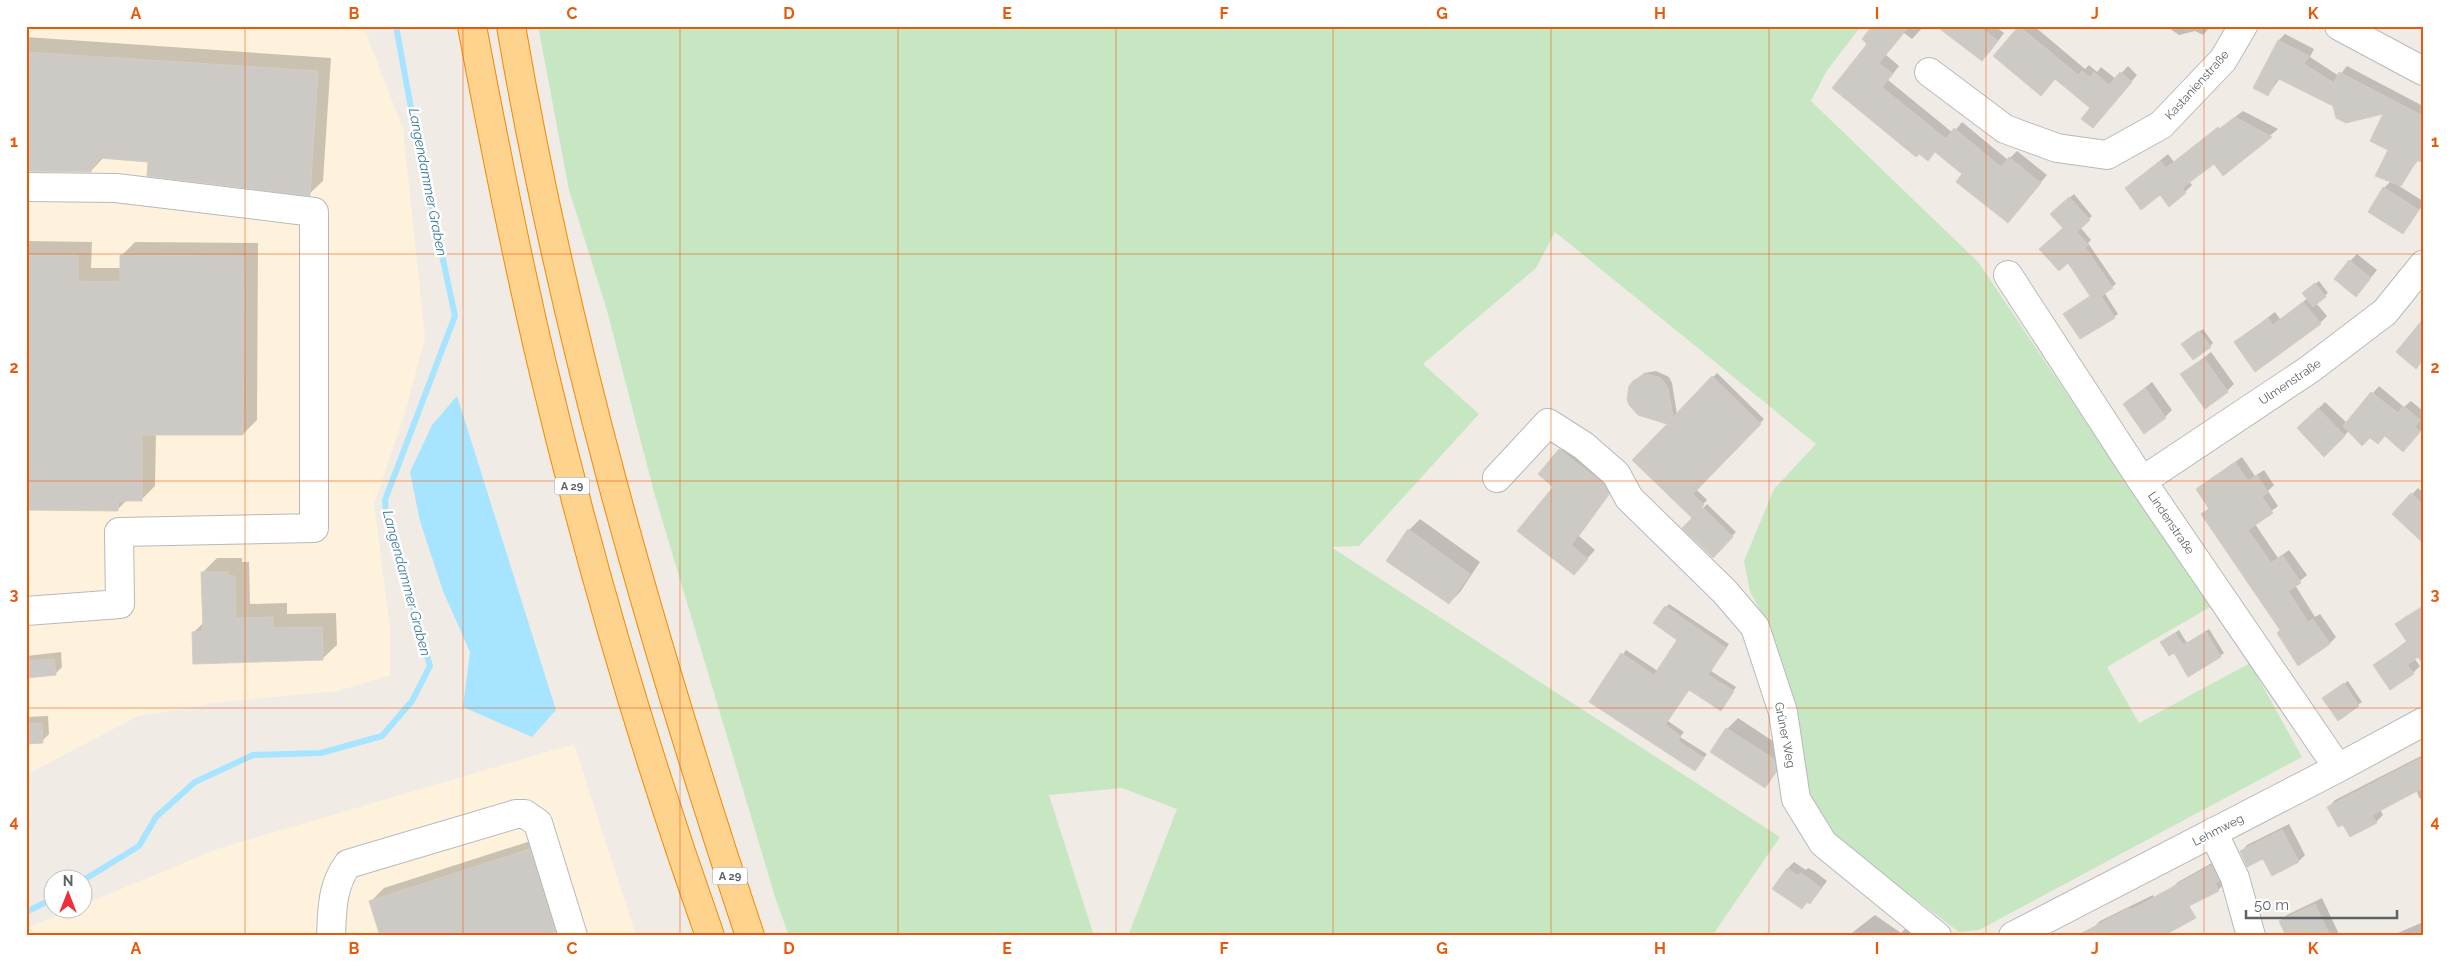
<svg xmlns="http://www.w3.org/2000/svg" width="2449" height="962" font-family="Raleway,sans-serif">
<style>
.commercial{fill:#fef2dc}
.green{fill:#c7e7c2}
.water{fill:#a6e4ff}
.shadow{fill:#0003}
.lines{fill:none;stroke-linecap:round;stroke-linejoin:round}
.stream{stroke:#a6e4ff;stroke-width:6}
.building{fill:#cdc9c4;stroke:#d4cdc3}
.minor-casing{stroke:#b6b9bc;stroke-width:30}
.highway-casing{stroke:#f58700;stroke-width:30}
.minor{stroke:#fff;stroke-width:28}
.highway{stroke:#fed38e;stroke-width:28}
.grid{fill:none;stroke:#e8590c;stroke-width:1;stroke-opacity:0.55}
.labels{text-anchor:middle;stroke-width:5;stroke-linejoin:round;paint-order:stroke}
.shield{fill:#fff;stroke:#8e9194;stroke-width:1}
.shield-label{font-size:11px;font-weight:bold;fill:#5d6266}
.street-label{font-size:12px;fill:#5d6266;stroke:#fff}
.water-label{font-size:14px;font-style:italic;fill:#3b7ba2;stroke:#fff}
.neatline{fill:none;stroke:#e8590c;stroke-width:2}
.grid-label{font-size:16px;text-anchor:middle;font-weight:bold;fill:#e8590c}
</style>
<rect width="100%" height="100%" fill="#f0ece5"/>
<path class="commercial" d="M26 26H363L403 129 425 338 404 416 374 504 390 628V675L338 691 212 703 136 717 26 775Z
M574 744 636 936H26V928L71 910H82L83 905 217 849Z"/>
<path class="green" d="M538 26H1861L1826 72 1811 101 1979 263 2210 607 2107 667 2139 723 2250 663 2302 757 1979 930 1959 932 1834 837 1805 799 1794 727 1771 629 1750 592 1744 561 1774 489 1816 444 1555 232 1536 268 1423 364 1479 414 1359 546 1331 547 1780 837 1712 936H1128L1177 809 1122 788 1049 795 1094 936H789L776 900 655 496 606 307 569 190Z"/>
<path class="water" d="M457 396 556 710 532 737 463 707 470 652 443 591 420 521 410 472 432 425Z"/>
<path class="shadow" d="M1874 26H1924L1912 39 1904 33 1886 55 1899 66 1888 80 1953 133 1962 122 2008 160 2017 151 2047 175 2014 214 1936 151 1834 87 1869 44Z
M1938 26H1995L2004 33 1989 53Z
M2020 26H2034L2085 69 2089 65 2097 72 2101 67 2116 79 2128 66 2137 75 2099 120 2092 108 2056 77 1995 56Z
M2166 26H2211L2203 35 2195 31 2179 35Z
M2285 34 2314 49 2310 57 2339 76 2347 66 2423 106V158L2419 159 2399 186 2423 201V205L2403 232 2384 188 2391 181 2386 112 2335 105 2280 78 2268 95 2279 40Z
M26 37 331 58 323 181 309 194 149 160 104 157 91 171 26 170Z
M2243 111 2278 129 2224 174 2214 162 2189 181 2192 185 2185 192 2160 193 2126 188 2168 154 2174 162Z
M2074 194 2092 216 2080 227 2091 240 2088 243 2116 284 2104 292 2118 314 2099 328 2091 295 2064 228 2052 214Z
M26 241 92 242 91 268H121V256L135 242 258 243 257 420 243 434H156L155 486 141 500H127L117 510 26 509Z
M2357 254 2377 270 2356 296 2350 261Z
M2319 281 2328 293 2316 303 2327 316 2320 323 2235 342 2275 312 2280 319 2308 298 2307 290Z
M2203 329 2213 343 2210 346 2186 341Z
M2211 352 2234 384 2227 391 2182 375Z
M1656 371 1669 377 1672 383 1677 414 1717 373 1764 419 1696 489 1707 500 1695 513 1697 515 1707 504 1736 532 1713 556 1694 518 1669 423 1630 405 1628 392 1630 387 1644 373Z
M2152 382 2172 410 2165 417 2124 404Z
M2379 386 2404 407 2411 401 2423 411V428L2410 444 2385 435 2370 436 2349 431 2324 455 2299 428 2325 402 2347 423Z
M1569 441 1617 484 1579 536 1595 550 1574 573 1555 486 1540 474Z
M2242 457 2255 476 2264 470 2274 485 2268 491 2278 506 2255 524 2278 558 2289 550 2307 575 2295 585 2315 617 2320 614 2336 637 2330 643 2281 630 2203 514 2210 507 2197 489Z
M2418 488 2423 492V541L2393 514Z
M1420 519 1480 562 1460 592 1449 603 1409 530Z
M217 558H242V562H249L250 604 287 603V614L336 613 337 645 322 659 194 632 204 622 202 573Z
M1669 604 1729 644 1711 671 1736 687 1724 705 1689 689 1668 721 1684 732 1680 737 1707 754 1695 769 1591 702 1626 650 1658 671 1679 640 1666 607Z
M2423 607 2414 658 2420 666 2413 673 2375 665 2408 640 2397 625 2403 618Z
M2209 629 2224 653 2220 656 2174 651 2162 642 2179 630 2187 643Z
M61 652 62 667 55 674 26 676V656Z
M2348 681 2362 702 2338 719 2327 695Z
M48 716 49 734 42 741 26 742V717Z
M1738 718 1785 749 1786 760 1765 787 1712 751 1727 729Z
M2423 755V798L2420 799 2416 790 2380 809 2383 815 2376 822 2344 823 2329 807 2335 800Z
M2289 824 2305 855 2299 861 2273 875 2264 857 2241 852 2247 845Z
M543 837 569 920 555 933 547 936H381L370 902 384 888Z
M2219 859 2225 883 2218 890 2171 889 2178 882Z
M1794 862 1806 870 1808 868 1814 871 1827 881 1816 896 1802 907 1788 868Z
M2153 895 2168 936H2097L2093 928 2100 921Z
M2322 898 2338 932 2335 936H2287L2280 922 2287 915Z
M1875 915 1901 933 1905 929 1915 936H1848Z
M2423 922V936H2391Z"/>
<g class="lines">
<path class="stream" d="M82 881 139 846 156 817 195 782 253 755 321 753 382 736 412 701 430 666 386 515 385 500 455 316 413 119 396 26
M26 912 52 899"/>
</g>
<path class="building" d="M1872 26H1909L1879 63 1893 74 1882 87 1946 139 1954 128 2001 167 2009 157 2041 183 2008 223 1956 182 1962 174 1935 152 1928 161 1919 154 1916 157 1832 88 1867 44 1862 39Z
M1936 26H1979L1998 41 1982 61Z
M2019 26 2078 75 2082 71 2090 77 2094 72 2109 85 2120 72 2132 82 2093 128 2081 119 2090 108 2055 79 2041 96 1993 56Z
M2278 40 2309 56 2304 64 2334 83 2339 72 2423 116V163L2417 160 2401 186 2375 176 2388 150 2370 141 2383 114 2346 123 2336 118 2333 106 2277 78 2268 96 2253 88Z
M26 52 318 71 310 196 147 176 148 162 100 158 92 168 91 172 26 171Z
M2235 117 2272 137 2223 176 2214 164 2182 188 2186 193 2169 207 2160 195 2141 210 2125 188 2160 161 2166 168 2218 127 2220 129Z
M2383 187 2419 210 2403 234 2368 212Z
M2069 197 2090 220 2077 232 2088 245 2085 247 2113 288 2101 296 2115 318 2080 339 2063 314 2090 296 2068 263 2059 271 2039 249 2063 228 2050 214Z
M26 255H78V281L120 282V255L245 256 243 435H142V501H118V511L26 510Z
M2349 260 2371 278 2356 297 2334 279Z
M2315 283 2326 297 2313 307 2302 293Z
M2303 302 2321 324 2255 372 2234 342 2268 318 2273 325Z
M2423 319V360L2416 369 2396 352Z
M2199 331 2211 347 2193 360 2181 344Z
M2204 358 2228 392 2205 409 2180 374Z
M1644 374 1659 377 1664 382 1668 388 1673 417 1712 376 1761 424 1693 494 1704 505 1693 516 1702 507 1733 537 1713 558 1682 528 1692 518 1632 460 1667 424 1638 415 1629 405 1627 399 1629 386 1633 381Z
M2145 388 2166 418 2144 434 2123 404Z
M2371 392 2398 413 2403 406 2420 420 2415 427 2420 432 2403 452 2385 436 2378 444 2370 438 2362 446 2343 426Z
M2318 408 2345 436 2324 457 2297 428Z
M1559 449 1604 484 1609 494 1571 545 1588 559 1574 575 1517 531 1553 487 1538 474Z
M2235 462 2248 481 2257 475 2268 492 2262 497 2273 513 2248 530 2271 563 2282 555 2301 583 2288 591 2308 622 2313 619 2330 644 2298 666 2277 633 2280 630 2201 514 2209 509 2196 489Z
M2411 493 2423 505V543L2392 514Z
M1408 529 1470 574 1449 604 1386 561Z
M201 572H228V576H235L236 618 273 617V628L322 627 323 660 193 664 192 632 203 631Z
M1665 606 1726 648 1708 675 1734 691 1721 711 1689 690 1665 725 1681 736 1678 741 1704 758 1695 771 1589 702 1621 653 1654 675 1677 640 1653 623Z
M2423 606V664L2418 657 2407 665 2414 674 2390 690 2373 665 2407 642 2395 624Z
M2206 632 2221 657 2188 677 2174 653 2169 656 2160 642 2175 633 2183 645Z
M54 659 56 675 26 678V661Z
M2344 683 2359 706 2338 721 2322 698Z
M42 723 43 743 26 744V724Z
M1726 728 1774 759 1776 772 1765 788 1710 752Z
M2423 757V788L2372 815 2377 823 2350 837 2343 825 2338 827 2327 807Z
M2282 830 2299 862 2272 876 2263 859 2247 867 2240 851Z
M530 849 556 934 380 936 369 901Z
M2212 865 2219 881 2215 883 2219 891 2189 906 2196 918 2163 936H2076L2130 908 2131 910Z
M1787 868 1798 876 1800 873 1808 878 1821 888 1810 904 1807 902 1802 909 1772 889Z
M2315 904 2330 936H2286L2279 921Z"/>
<g class="lines">
<g class="minor-casing">
<path id="minor" d="M2339 26 2423 71
M1929 72 2005 129 2057 148 2107 155 2161 125 2223 60 2243 26
M26 187 116 188 314 212V528L119 532 120 604 26 611
M2008 275 2142 481 2338 768
M1497 478 1548 423 1584 446 1616 474 1629 498 1725 592 1755 627 1783 712 1796 799 1823 843 1937 936
M2142 481 2310 369 2385 312 2423 265
M2213 832 2235 878 2251 936
M331 936C332 910 332 885 348 864L516 814H525L538 823 573 936
M2013 936 2338 768 2423 722"/>
</g>
<g class="highway-casing">
<path id="highway" d="M472 26C493 138 515 249 541 360 587 555 643 747 710 936
M511 26C564 335 651 639 750 936"/>
</g>
<use href="#minor" class="minor"/>
<use href="#highway" class="highway"/>
</g>
<path class="grid" d="M245 26V936M463 26V936M680 26V936M898 26V936M1116 26V936M1333 26V936M1551 26V936M1769 26V936M1986 26V936M2204 26V936M26 254H2423M26 481H2423M26 708H2423"/>
<g class="labels">
<g class="shield">
<rect x="554.5" y="477.5" width="35" height="17" rx="4"/>
<rect x="712.5" y="867.5" width="35" height="17" rx="4"/>
</g>
<g class="shield-label">
<text x="572" y="490">A 29</text>
<text x="730" y="880">A 29</text>
</g>
<g class="street-label">
<text transform="translate(2197 85) rotate(-48)" y="4">Kastanienstraße</text>
<text transform="translate(2290 382) rotate(-34)" y="4">Ulmenstraße</text>
<text transform="translate(2171 523) rotate(56)" y="4">Lindenstraße</text>
<text transform="translate(1785 735) rotate(79)" y="4">Grüner Weg</text>
<text transform="translate(2218 830) rotate(-27)" y="4">Lehmweg</text>
</g>
<g class="water-label">
<text transform="translate(428 182) rotate(79)" y="5">Langendammer Graben</text>
<text transform="translate(407 583) rotate(75)" y="5">Langendammer Graben</text>
</g>
</g>
<rect width="2449" height="962" fill="none" stroke="#ffffff" stroke-width="55"/>
<g transform="translate(68 894)"><circle r="24" fill="#ffffff" stroke="#bec0c2"/>
<path d="M0-4L9 19L0 12L-9 19Z" fill="#ec2f3a"/>
<text y="-8" font-size="14" font-weight="bold" text-anchor="middle" fill="#5d6266">N</text>
</g>
<path d="M2246 910v8h151v-8" fill="none" stroke="#5d6266" stroke-width="2.5"/>
<text x="2254" y="910" font-size="15" fill="#5d6266" stroke="#ffffff" stroke-width="4" paint-order="stroke">50 m</text>
<rect x="28" y="28" width="2394" height="906" class="neatline"/>
<g class="grid-label">
<text x="136" y="19">A</text>
<text x="354" y="19">B</text>
<text x="572" y="19">C</text>
<text x="789" y="19">D</text>
<text x="1007" y="19">E</text>
<text x="1224" y="19">F</text>
<text x="1442" y="19">G</text>
<text x="1660" y="19">H</text>
<text x="1877" y="19">I</text>
<text x="2095" y="19">J</text>
<text x="2313" y="19">K</text>
<text x="14" y="147">1</text>
<text x="2435" y="147">1</text>
<text x="14" y="373">2</text>
<text x="2435" y="373">2</text>
<text x="14" y="600">3</text>
<text x="2435" y="600">3</text>
<text x="14" y="827">4</text>
<text x="2435" y="827">4</text>
<text x="136" y="954">A</text>
<text x="354" y="954">B</text>
<text x="572" y="954">C</text>
<text x="789" y="954">D</text>
<text x="1007" y="954">E</text>
<text x="1224" y="954">F</text>
<text x="1442" y="954">G</text>
<text x="1660" y="954">H</text>
<text x="1877" y="954">I</text>
<text x="2095" y="954">J</text>
<text x="2313" y="954">K</text>
</g>
</svg>
